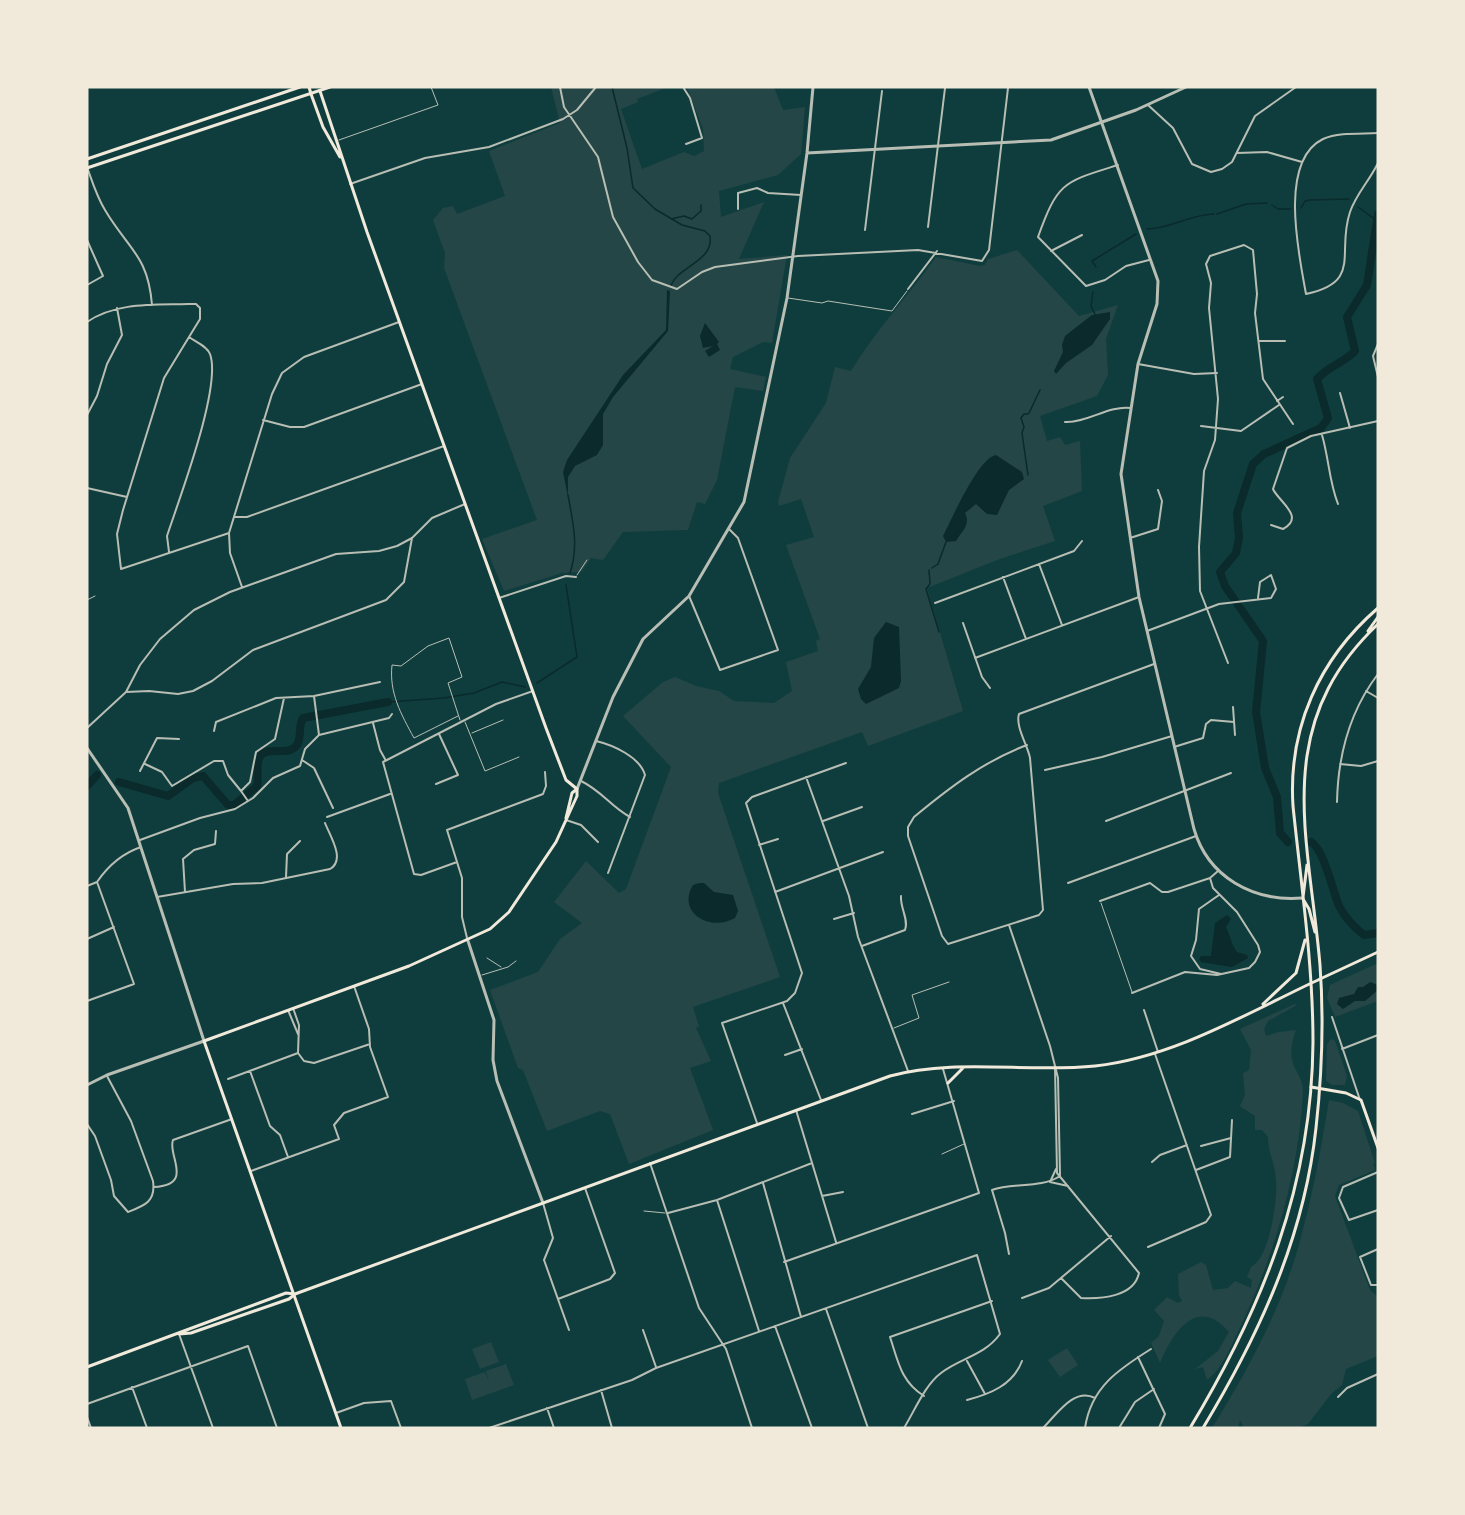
<svg xmlns="http://www.w3.org/2000/svg" width="1465" height="1515" font-family="'Archivo Narrow',sans-serif">
<style>
.green{fill:#244646}
.water{fill:#0a2a2b}
.lines{fill:none;stroke-linecap:round;stroke-linejoin:round}
.stream{stroke:#0a2a2b;stroke-width:1.5}
.river{stroke:#0a2a2b;stroke-width:8}
.service{stroke:#b8beb3;stroke-width:1}
.minor{stroke:#b8beb3;stroke-width:2}
.tertiary{stroke:#b8beb3;stroke-width:3}
.secondary{stroke:#f1e9da;stroke-width:3}
.primary{stroke:#f1e9da;stroke-width:3}
</style>
<rect width="100%" height="100%" fill="#0f3d3e"/>
<path class="green" d="M551 87H668L637 99 638 102 621 109 642 169 684 152 694 156 704 151 703 129 687 87H774L783 110 805 107 801 154 778 175 719 191 721 217 764 202 739 259 787 255 772 343 763 342 733 357 730 369 766 377 763 391 735 387 717 480 705 504 697 502 688 530 623 532 603 560 591 558 581 572 562 573 504 591 482 539 537 520 444 268 445 253 433 220 443 208 453 206 457 214 505 196 489 151 560 123Z
M1017 250 1079 316 1118 305 1106 339 1108 375 1097 396 1040 416 1047 441 1060 437 1065 445 1080 441 1082 491 1043 506 1055 541 997 560 927 588 963 711 868 746 862 732 719 783 718 793 780 977 693 1007 699 1026 696 1028 711 1061 690 1068 713 1130 629 1164 610 1114 600 1111 547 1131 523 1070 518 1068 490 990 538 972 560 939 582 923 554 902 586 861 619 893 626 889 671 767 623 716 663 682 675 677 696 686 719 691 734 701 774 703 792 691 786 662 818 651 816 641 820 639 786 545 814 537 801 499 779 506 778 502 790 458 826 403 835 367 851 371C875 331 909 295 936 257L980 266 985 265 988 259Z
M1378 963V1001L1335 1017 1327 998 1330 985Z
M1297 1003 1295 1006 1268 1021 1264 1029 1266 1036 1279 1032 1296 1030C1292 1041 1289 1054 1294 1066 1298 1075 1303 1081 1303 1091 1299 1174 1273 1260 1237 1334 1230 1349 1221 1370 1207 1380L1203 1367 1195 1369 1218 1351 1229 1332C1197 1295 1173 1332 1160 1363L1151 1343 1159 1336 1164 1321 1154 1310 1167 1297 1178 1303 1182 1301 1179 1295 1178 1274 1201 1262 1206 1265 1213 1290 1228 1288 1235 1281 1251 1288 1252 1280 1247 1277 1251 1267C1270 1258 1278 1198 1276 1179 1275 1164 1268 1152 1268 1137L1262 1130H1255V1116L1240 1106 1245 1095 1243 1073 1249 1070 1251 1050 1240 1029Z
M1331 1039 1335 1041 1347 1076 1345 1085H1332L1326 1081 1327 1044Z
M1329 1100 1343 1103 1358 1111 1375 1163 1373 1164 1375 1170 1339 1185 1335 1196 1370 1290 1378 1297V1356L1346 1369 1342 1385 1331 1394 1308 1424 1297 1428H1244L1240 1420 1238 1428H1212C1247 1372 1280 1311 1298 1248 1312 1199 1321 1150 1329 1100Z
M491 1342 499 1362 480 1369 472 1349Z
M1067 1348 1078 1365 1060 1377 1048 1360Z
M506 1364 514 1385 472 1400 465 1379 485 1372 489 1382 486 1371Z"/>
<path class="water" d="M667 290 670 291 668 331 613 397 603 414V445L597 455 575 466 568 477V497L563 472 567 460 623 375 666 330Z
M1110 312V319L1092 345 1066 363 1056 374 1054 371 1063 352 1062 345 1065 336 1092 315Z
M705 323 719 342 717 344 720 350 709 357 705 351 713 346 703 348 700 336Z
M996 455 1022 472 1024 479 1009 490 997 515 987 514 976 504 965 513C971 525 962 531 956 541L946 542 943 536C952 519 978 458 996 455Z
M886 622 899 627 901 681 899 688 866 704 861 699 858 689 871 667 874 638Z
M699 883H704L714 892 733 895 738 911 735 918C711 932 676 913 693 885Z
M1227 915 1231 919 1226 927C1230 935 1232 946 1237 952L1247 955 1248 958 1232 967 1201 962 1199 959 1201 956H1211L1215 923Z
M1370 982 1378 985V990L1365 1001H1355L1343 1009 1337 1004 1339 998 1354 994 1358 987H1363Z"/>
<g class="lines">
<path class="stream" d="M612 87 627 148 633 188 655 209 682 225 705 231 710 236C714 261 679 266 671 285
M1272 205 1278 209H1291
M1358 207 1376 220
M1301 208 1305 201 1310 200 1349 199
M1217 214 1246 204 1267 203
M671 219 684 216 692 219 701 211V205
M1147 229C1170 229 1191 214 1214 214
M1096 267 1092 261 1136 234
M1093 292 1091 306 1095 314
M1029 413 1040 390
M1028 414H1024L1021 418 1024 427 1022 433 1028 475
M568 495C573 523 579 546 570 573
M932 568 938 564 946 542
M929 570 930 584 926 589 939 632
M537 683 577 657 566 585
M388 702 444 698 474 693 502 682 525 687"/>
<path class="river" d="M119 782 168 796 193 778 203 776 228 805H234L257 786C260 776 252 757 266 752 276 749 290 755 297 745 302 736 298 726 303 718L388 702
M87 786 97 775
M1288 842 1280 833 1277 797 1265 768 1256 712 1263 641 1225 586 1220 572 1236 553 1239 538 1237 513 1253 464 1264 454 1321 428 1328 418 1317 379C1328 366 1344 363 1355 351L1347 317 1367 285 1378 214
M1311 842C1324 849 1333 892 1339 906 1345 918 1354 927 1364 935L1378 933"/>
<path class="service" d="M339 140 438 105 431 87
M788 298 822 303 828 301 892 311 907 291
M577 575 587 560
M87 600 95 596
M458 716 414 738C401 714 389 693 392 665L401 666 428 646 449 638 462 677 448 683 460 720
M465 722 485 771 519 757
M472 733 503 720
M1101 903 1132 992
M487 958 501 967
M482 975 508 967 516 961
M894 1028 919 1018 912 995 949 982
M942 1154 964 1144
M644 1211 665 1213"/>
<path class="minor" d="M560 87 564 107 598 157 613 217 638 262 652 280 677 289 702 272 715 267 798 256 918 250 982 261 989 250 1008 88
M683 87 690 98 702 138 686 144
M1148 105 1173 128 1192 164 1211 172 1222 169 1232 162 1255 116 1296 87
M1378 133C1361 134 1339 132 1323 139 1278 161 1299 255 1306 294 1363 282 1336 253 1350 212 1356 194 1370 180 1378 163
M1237 153 1267 152 1302 162
M1118 165C1064 182 1058 181 1038 237L1086 286 1105 280 1126 266 1149 260
M87 167C92 181 97 197 105 210 128 249 148 255 152 305
M350 184 425 158 489 147 563 119 577 110 596 87
M738 209V193L757 188 768 193 801 195
M928 227 945 88
M865 230 882 91
M87 240 103 276 87 285
M1051 251 1082 235
M908 289 937 251
M87 322C116 302 154 305 188 304H196L200 308V319L164 378 123 510 117 534 121 569 229 533
M1259 341H1285
M1378 344 1373 356 1378 377
M1138 364 1194 374 1217 373
M1340 393 1350 428
M1277 401 1283 397
M87 415 97 396 107 364 122 335 117 308
M263 420 290 427H304L422 384
M1065 422C1087 423 1109 405 1131 408
M1201 426 1241 431 1279 405
M1322 435C1329 459 1329 481 1338 504
M87 488 127 497
M234 517H247L444 446
M1271 525 1283 529C1306 517 1278 501 1273 489L1287 448 1311 436 1378 421
M1130 538 1158 529 1162 501 1158 490
M169 552 167 536C179 499 222 387 210 354 207 346 196 342 189 337
M1039 564 1062 625
M1003 577 1026 639
M242 587 230 553 229 533 272 394 282 373 304 357 399 322
M689 596 720 670 778 650 738 538 729 529
M499 598 566 576 576 577
M935 603 1074 551 1082 541
M963 623 982 677 990 688
M1147 631 1219 604 1271 598 1276 589 1271 575 1260 582 1258 598
M975 658 1139 597
M1228 663 1200 591 1199 547 1204 471 1215 440 1218 399 1209 308 1211 283 1206 264 1210 256 1244 245 1253 250 1257 294 1255 313 1263 379 1293 424
M1366 691 1378 698
M126 692 149 691 178 694 193 691 212 681 253 650 386 600 404 582 412 538
M314 696 319 735
M1233 707 1235 735
M373 723 380 750 385 759
M87 728 126 692 140 665 160 639 194 610 230 592 336 554 379 551 397 546 412 538 432 518 465 504
M214 731 216 722 276 698 314 696 380 682
M596 741C613 745 640 757 645 775L608 873
M1027 745C984 761 949 788 914 817L908 827V836L942 936 948 944 1039 915 1043 910 1030 758C1028 746 1015 726 1019 714L1154 664
M1174 747 1203 738 1206 724 1211 720 1234 722
M302 760 314 768 333 808
M145 764 162 772 172 786 214 761H223L228 775 241 791 250 782 256 752 275 739 284 698
M1340 764 1361 766 1378 761
M1045 770 1102 757 1172 736
M140 771 157 738 179 739
M806 777 849 896 858 937 908 1071
M581 781C602 791 611 807 630 817
M436 784 458 775 439 734
M241 791 248 801
M1337 802C1338 755 1349 712 1378 674
M327 817 390 794
M566 820 581 825 598 842
M823 821 862 807
M1106 821 1231 773
M140 840 200 818 235 809 253 798 273 778 300 766 305 749 319 735 389 718 392 714
M759 845 778 839
M457 862 421 875 414 874 383 762 496 704 533 691
M286 877 287 854 300 841
M97 882C108 866 123 853 141 847
M1068 883 1196 836
M87 886 97 882
M185 892 183 859 194 850 215 844 216 831
M775 892 883 852
M1219 895 1199 909 1196 940 1191 956 1200 969 1221 974
M157 897 233 884 262 883 330 869C346 860 330 836 325 823
M1100 901 1150 883 1162 892H1168L1210 878 1218 871
M834 919 854 913
M1009 925 1050 1046 1058 1078 1060 1175
M467 938 462 917V878L447 830 543 794 546 786 545 772
M87 939 114 927
M862 946 905 930C909 919 900 908 901 896
M1132 993 1185 972 1217 975 1249 968 1255 962 1260 952 1258 945 1237 912 1213 888 1210 878
M87 1001 134 984 97 882
M783 1003 821 1100
M293 1008 299 1025 298 1053 304 1061 314 1063 370 1044
M288 1010 298 1034
M1144 1010 1158 1052
M1332 1017 1360 1100
M1342 1049 1378 1035
M785 1055 802 1049
M1055 1067 1057 1173 1139 1273C1134 1297 1101 1299 1081 1298L1061 1278
M250 1071 270 1126 280 1135 288 1157
M228 1079 298 1053
M796 1110 836 1242
M912 1114 954 1101
M757 1123 722 1023 787 1001 795 993 802 973 746 803 752 797 846 763
M87 1124 95 1136 111 1180 114 1196 128 1212C144 1206 156 1202 153 1181L131 1121 107 1076
M1201 1146 1231 1138
M1152 1162 1160 1155 1187 1145
M650 1163 699 1308 726 1349 752 1428
M1056 1169 1050 1182 1068 1186
M1196 1170 1230 1157 1232 1120
M251 1171 339 1139 334 1125 344 1113 388 1097 370 1047 369 1029 354 986
M1378 1172 1343 1187 1339 1198 1349 1220 1378 1210
M763 1183 801 1317
M154 1187C195 1185 167 1155 173 1140L232 1119
M822 1196 843 1192
M717 1200 759 1331
M543 1203 553 1238 544 1260 569 1330
M668 1213 717 1200 812 1163
M1148 1247 1206 1222 1211 1215 1155 1054
M1378 1249 1360 1257 1371 1285H1378
M1009 1254 1005 1233 992 1190C1014 1182 1040 1189 1060 1176
M784 1262 979 1193 943 1069
M1022 1298 1049 1288 1111 1236
M558 1299 610 1279 615 1273 585 1188
M826 1309 868 1428
M775 1326 812 1428
M643 1330 656 1367
M179 1334 213 1428
M1138 1357 1165 1414 1159 1428
M967 1361 985 1394
M132 1387 147 1428
M601 1390 612 1428
M924 1396C901 1382 898 1361 890 1337L992 1301
M1338 1397 1347 1388 1378 1374
M967 1400C990 1394 1013 1385 1022 1361
M87 1404 248 1346 277 1428
M547 1408 554 1428
M336 1413 364 1403 391 1401 401 1428
M87 1417 91 1428
M489 1428 632 1380 656 1368 977 1255 1000 1334C984 1356 960 1358 941 1373 925 1385 915 1410 904 1428
M1043 1428C1057 1414 1074 1387 1095 1398
M1085 1428C1091 1387 1119 1369 1151 1349
M1119 1428 1135 1402 1154 1389"/>
<path class="tertiary" d="M1089 87 1158 281 1157 304 1138 364 1121 474 1139 597 1194 829C1208 877 1253 902 1302 898
M807 153 1051 140 1136 110 1186 87
M87 748 128 808 204 1041 107 1075 87 1085
M577 789 613 697 643 639 689 596 744 502 787 298 807 153 813 87
M468 941 494 1020 493 1060 497 1081 543 1203"/>
<path class="secondary" d="M320 91 367 232 546 728 566 780 577 789
M311 94 323 127 340 157
M566 818 572 793 577 789
M1320 979 1378 952
M1311 1087 1346 1093 1361 1100 1378 1148
M341 1428 204 1041 409 966 490 929 509 912 556 842 577 796V789"/>
<path class="primary" d="M309 87 311 94
M87 159 300 87
M87 168 330 87
M1368 631 1378 617
M1303 897 1307 865
M1303 899 1309 909 1315 932
M1263 1004 1296 973 1305 940
M948 1083 963 1068
M179 1334 191 1333 289 1299 295 1294 890 1076C956 1058 1027 1073 1095 1066 1175 1057 1249 1012 1320 979
M87 1367 286 1293 295 1294
M1190 1428C1263 1307 1312 1185 1313 1042 1313 963 1301 884 1293 806 1288 728 1319 659 1378 608
M1203 1428C1259 1335 1304 1238 1316 1128 1322 1074 1324 1020 1320 965 1309 836 1270 726 1378 624"/>
</g>
<rect width="1465" height="1515" fill="none" stroke="#f1e9da" stroke-width="177"/>
</svg>
